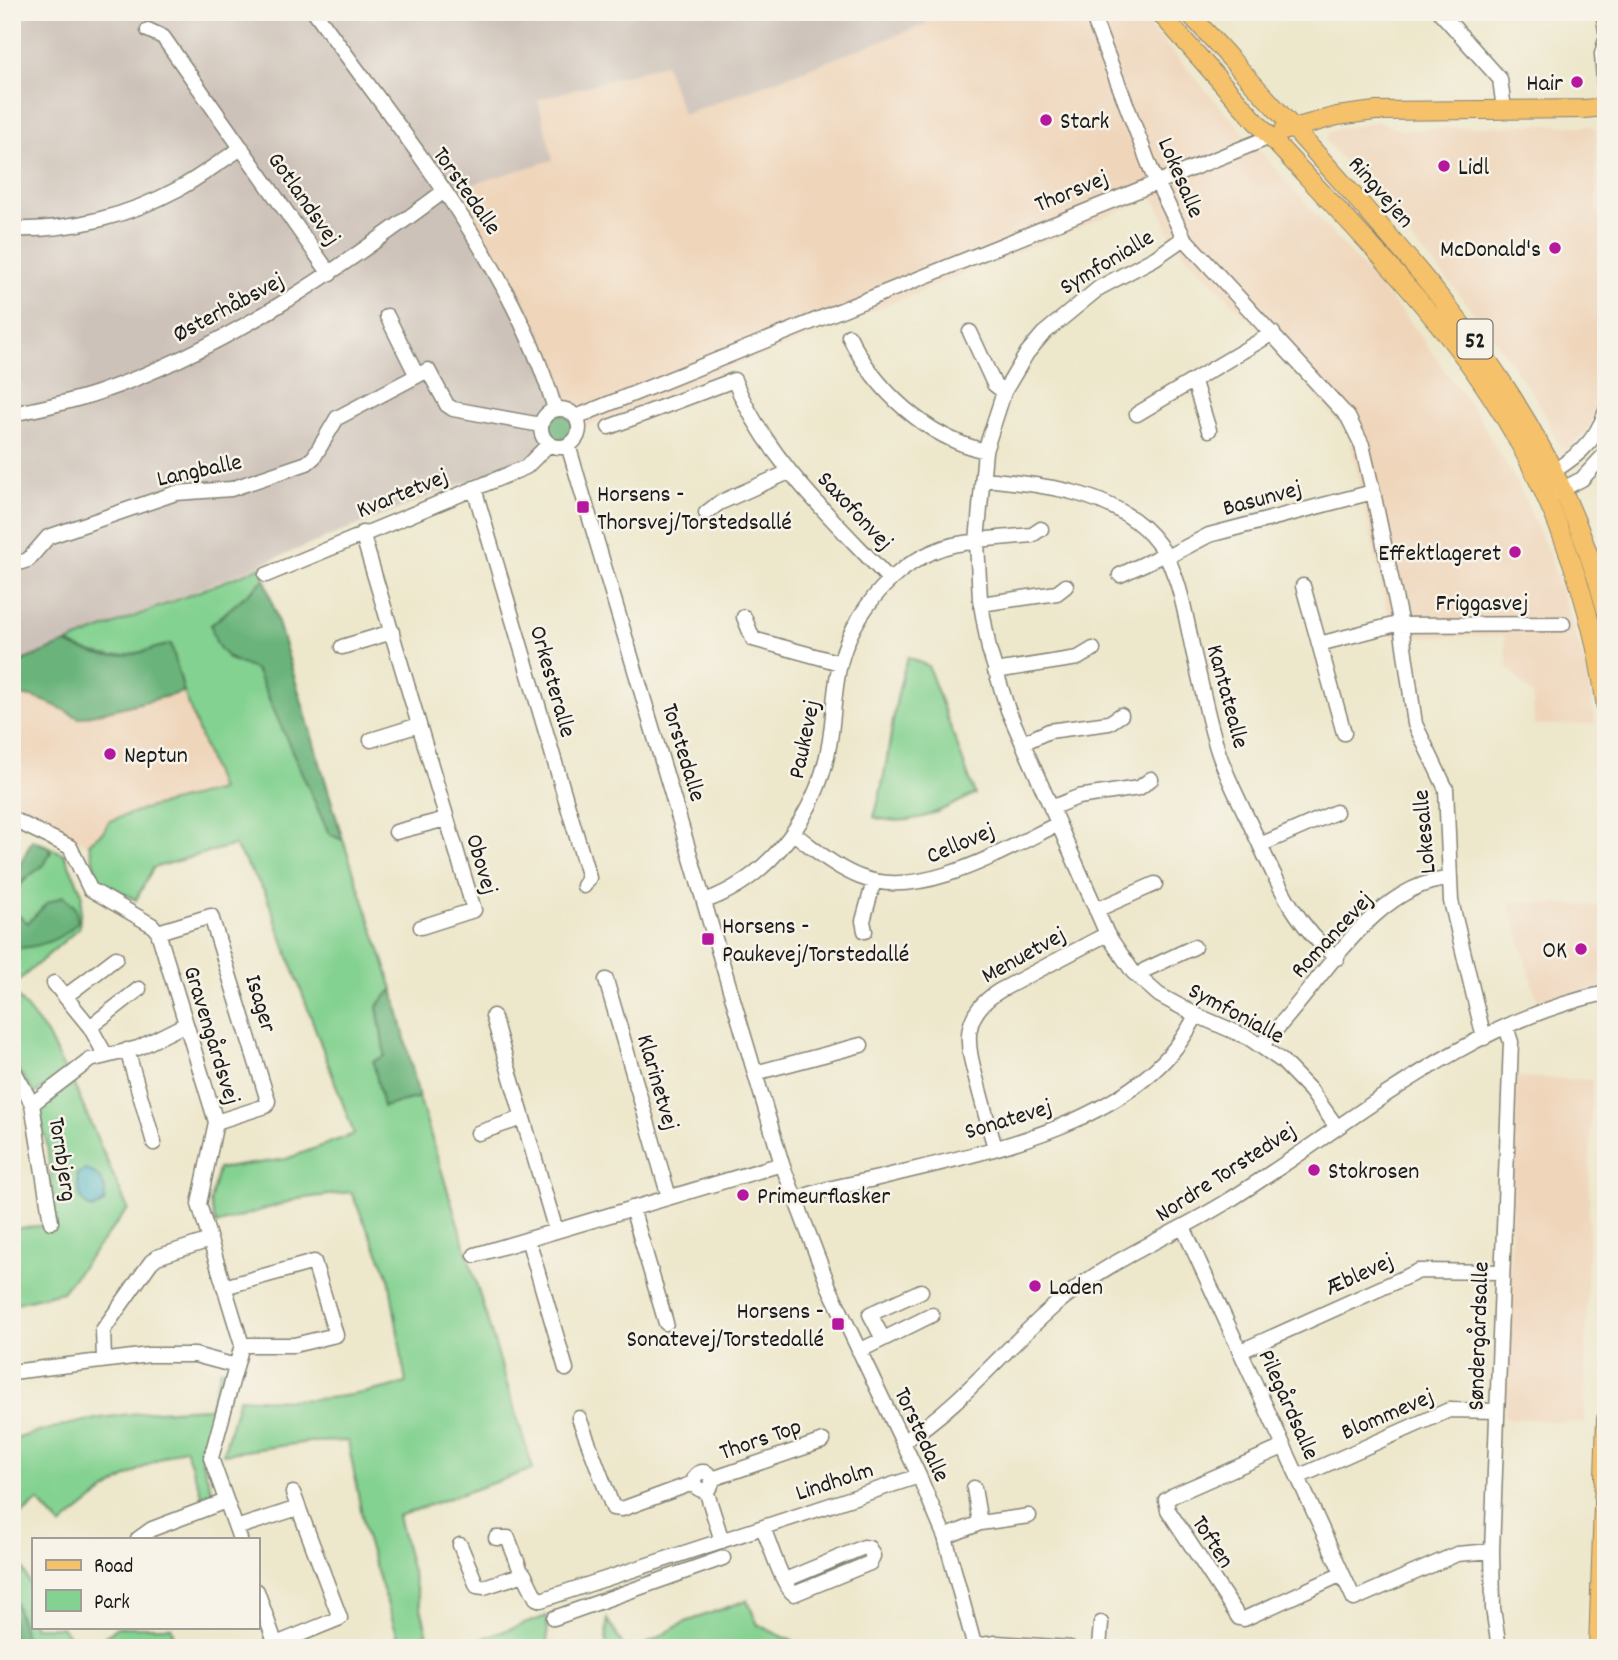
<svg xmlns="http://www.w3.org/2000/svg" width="1618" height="1660" font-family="Dekko,sans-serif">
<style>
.built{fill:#efd6bb}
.industrial{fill:#cdc2b9}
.green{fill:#84d291;stroke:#507756;stroke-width:2}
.forest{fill:#6bb47b;stroke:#44684c;stroke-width:2}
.water{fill:#45b1c2;stroke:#30666f;stroke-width:2}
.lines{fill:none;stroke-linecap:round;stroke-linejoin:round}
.minor-casing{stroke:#848274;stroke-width:17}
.major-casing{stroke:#848274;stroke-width:20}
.minor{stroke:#fff;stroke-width:14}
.major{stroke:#f5c16b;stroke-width:18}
.poi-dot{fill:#b5179e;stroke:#f7f3e8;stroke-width:2.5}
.labels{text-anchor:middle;stroke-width:5;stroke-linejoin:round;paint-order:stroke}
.shield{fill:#f7f3e8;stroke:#5e5c59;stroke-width:2}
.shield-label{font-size:23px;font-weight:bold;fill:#1c1c1c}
.poi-label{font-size:24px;fill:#1c1c1c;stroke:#f7f3e8;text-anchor:start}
.street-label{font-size:24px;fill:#1c1c1c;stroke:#f7f3e8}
</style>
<rect width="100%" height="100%" fill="#f7f3e8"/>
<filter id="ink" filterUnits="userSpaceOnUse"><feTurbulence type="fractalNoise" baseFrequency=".0143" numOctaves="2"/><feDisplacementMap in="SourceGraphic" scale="14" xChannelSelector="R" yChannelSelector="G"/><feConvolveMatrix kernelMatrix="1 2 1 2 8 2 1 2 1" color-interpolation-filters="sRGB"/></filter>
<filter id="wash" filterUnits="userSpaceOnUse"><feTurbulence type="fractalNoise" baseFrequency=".00686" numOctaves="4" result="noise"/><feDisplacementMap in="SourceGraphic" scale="28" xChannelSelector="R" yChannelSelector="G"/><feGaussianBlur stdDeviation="1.57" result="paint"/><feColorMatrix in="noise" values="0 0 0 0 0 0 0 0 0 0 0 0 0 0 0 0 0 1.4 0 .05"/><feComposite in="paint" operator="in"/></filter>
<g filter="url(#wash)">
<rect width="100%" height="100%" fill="#ede7cb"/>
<path class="built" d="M920 12H1137L1408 319 1479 418 1518 484 1551 558 1587 671 1596 724 1534 725 1533 696 1508 668 1504 635 1393 637 1349 434 1259 329 1185 255 1171 236 1154 197 593 424 564 429 568 399 543 336 514 280 452 189 553 160 537 101 665 64 683 115 926 24Z
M1377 122 1402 130 1526 125 1591 126 1596 131 1597 211 1606 240V360L1597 381 1596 409 1589 428 1567 449 1561 448 1536 398 1490 333 1451 284 1326 141 1329 131Z
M184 692 220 791 103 833 86 845 12 805V697L18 695 51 704 79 718Z
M1509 902 1602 906V988L1538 1003Z
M1517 1077 1592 1080 1584 1423 1504 1418Z"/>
<path class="industrial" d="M39 12H136L139 16 144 12H920L927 24 683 115 665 64 538 100 553 160 452 190 514 280 543 336 568 400 564 429 528 457 12 664V22Z"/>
<path class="green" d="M261 567 265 579 211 625 228 659 256 669 329 834 343 840 393 989 377 1006 385 1056 383 1107 419 1097 533 1469 398 1516 431 1648H383L398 1637 366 1537 348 1441 309 1442 223 1454 239 1398C304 1402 342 1400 406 1383L389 1277 351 1192 298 1199 216 1224 210 1203 218 1169 286 1159 354 1134 265 892 234 845 153 868 136 900 98 880 89 843 104 831 109 821 147 808 220 790 184 692 171 644C125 656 111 664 66 643Z
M908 657 928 666 975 794C941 810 912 829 874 817 891 763 890 708 908 657Z
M47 846 64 854 82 893 79 928 17 982 12 977V943L18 948 47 903 28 923 14 912C6 884 41 873 51 852Z
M12 990 47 1034 66 1073 34 1094 12 1060Z
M73 1083 128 1209 62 1292 12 1304V1229L56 1224 47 1144 38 1109Z
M221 1369H226L201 1458 214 1497 204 1501 185 1448C136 1467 101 1492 61 1526L38 1501 12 1523V1440C77 1418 142 1410 210 1408Z
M12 1543 33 1592V1627H62L79 1648H29L12 1592Z
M747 1600 758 1625 792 1641 781 1648H640L683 1623Z
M547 1616 548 1648H509L503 1642 496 1648H470V1643Z
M607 1619 625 1648H606Z
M117 1627H171L178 1648H92Z"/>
<path class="forest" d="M546 427a13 13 0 1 1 26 0a13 13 0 1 1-26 0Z
M265 579 343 840 329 834 256 670C229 659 217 656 211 625Z
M66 643C112 664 125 656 171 644L184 692 79 718C61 709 32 691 12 697V665Z
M32 840 47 846 51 852 44 865 21 882 12 901V881Z
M63 896 75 907 78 921C64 939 40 947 18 948L12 943V905L14 912 28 923 47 903Z
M393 989 419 1097 383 1107 373 1061 385 1056 377 1006Z
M12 1592 13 1596 29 1648H12Z"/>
<path class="water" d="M85 1169C101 1174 108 1186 104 1203L92 1209C78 1202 78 1188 77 1174Z"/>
</g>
<g filter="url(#ink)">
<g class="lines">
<g class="minor-casing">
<path id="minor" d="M315 12C404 137 510 260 555 409
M1091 12 1152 172 1184 238 1348 417 1362 445 1373 492 1401 625 1415 724 1446 789 1451 901 1484 1038
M1440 12 1500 79 1504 109
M1603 12 1606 31
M148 30 163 37 330 274
M1606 39 1602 54 1606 107
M12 229C70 231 128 216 178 189 201 177 220 161 242 148
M1184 238 1155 258 1099 288 1043 334 1027 353 1004 392 985 451 977 542 980 599 989 649 1008 710 1107 934 1133 972 1159 995 1196 1015 1249 1038 1282 1061 1311 1091 1336 1126
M387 316 417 376
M970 332 994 384 1004 392
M849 336C875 390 926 437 985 451
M1194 382 1209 430
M541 428a19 19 0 1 1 38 0a19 19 0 1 1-38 0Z
M12 414C42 408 71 402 100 392 226 348 337 271 443 192
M1137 414 1273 333
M576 417 1270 137
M609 427 734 380C767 460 831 517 890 580
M568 445 782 1164 829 1287 919 1476 945 1537 975 1648
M1545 477C1573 459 1595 445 1606 411
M983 479C1039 484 1111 491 1151 535 1181 567 1185 618 1195 659 1203 691 1209 726 1220 757 1231 787 1247 816 1260 845 1279 887 1299 929 1337 958
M474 488 589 878 584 886
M1553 494 1582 479 1606 453
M706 513 719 503 789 472
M362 533 474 910 421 927
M977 540 1032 535 1041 529
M1167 557 1209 535 1373 492
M12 565 28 560 48 537 176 493 231 489 307 463 314 457 337 418 428 370 447 405 453 409 541 425
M266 575 526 467 549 444
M1120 575 1165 554
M1303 586 1344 733
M981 604 1057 593 1066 586
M744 617 753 639 840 663
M1319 644 1393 625 1563 624
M342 647 392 632
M995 671 1078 658 1093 649
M371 740 419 725
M1023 743 1049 731 1109 723 1121 715
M1051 808 1078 797 1139 788 1151 779
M12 819 70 847 90 889 152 925 158 932 216 1122 199 1204 242 1345 211 1458 240 1539
M396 832 446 819
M793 833C815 849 834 867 860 877 921 901 1004 850 1058 824
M1260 845 1336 812
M705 901C773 877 820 809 830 740 834 714 834 685 841 660 857 601 913 543 977 542
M1096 910 1155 884
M865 931 863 921 874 881
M158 932 211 916 268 1101 266 1106 216 1122
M1138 977 1145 970 1194 947
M606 980 669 1197
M54 983 90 1027 105 1054
M66 996 116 958
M493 1016 556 1231
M90 1027 139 989
M1261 1045C1315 995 1370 883 1450 879
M127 1050 154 1143
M12 1067 32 1104
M755 1073 861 1045
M478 1133 522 1118
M995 1147C989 1129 985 1111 980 1093 969 1051 955 1019 999 991L1107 934
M795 1200C822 1188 854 1184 883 1177 987 1151 1145 1123 1196 1015
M632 1208 666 1323
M51 1222 32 1104 90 1060 138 1048 186 1024
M1183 1227 1354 1599 1457 1554 1492 1551
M528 1239 566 1369
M475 1255 782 1164
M224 1287 314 1262 336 1335 294 1345H242
M883 1339 870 1314 921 1291
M859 1351 932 1315
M1241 1351 1419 1271 1502 1272
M104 1360 103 1330 151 1262 157 1257 210 1240
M12 1372 149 1355H195L236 1366
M579 1418 613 1508 622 1509 693 1483
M903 1442C962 1405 1007 1345 1060 1301 1110 1259 1174 1235 1228 1201 1350 1125 1462 1023 1606 993
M1283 1447 1174 1495 1166 1500 1168 1510 1239 1618 1244 1619 1342 1574
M694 1481a9 9 0 1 1 18 0a9 9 0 1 1-18 0Z
M1298 1477 1449 1410 1497 1411
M712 1479 823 1441
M974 1488 980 1523
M706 1490 722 1541
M236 1528 298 1508
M763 1528C770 1543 782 1586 794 1594L870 1563 873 1556 869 1548 864 1547 785 1580
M945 1537 980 1523 1029 1516
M496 1538H508L522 1574
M138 1539 152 1529 226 1501
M460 1545 477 1586 484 1587 524 1574 536 1598 541 1600 919 1476
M257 1591 277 1648
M554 1618 723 1558
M276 1644 340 1618 293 1493
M974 1646 996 1643 1070 1648
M1099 1648 1101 1623
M1499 1648 1493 1608 1492 1551 1511 1042 1506 1027"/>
</g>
<g class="major-casing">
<path id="major" d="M1159 12C1197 54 1234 98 1272 139 1334 206 1399 272 1455 345 1535 448 1590 579 1606 708
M1188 12C1246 76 1305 140 1362 205 1474 332 1561 443 1606 610
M1283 131 1337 116 1375 111 1584 109 1606 107
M1598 1648 1606 1419"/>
</g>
<use href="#minor" class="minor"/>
<use href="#major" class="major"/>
</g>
</g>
<g class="poi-dot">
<circle cx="1577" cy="82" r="7"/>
<circle cx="1046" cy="120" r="7"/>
<circle cx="1444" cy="166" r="7"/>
<circle cx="1555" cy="248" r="7"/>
<rect x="576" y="500" width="14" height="14" rx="3.5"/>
<circle cx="1515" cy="552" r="7"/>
<circle cx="110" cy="754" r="7"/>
<rect x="701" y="932" width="14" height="14" rx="3.5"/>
<circle cx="1581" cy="949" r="7"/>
<circle cx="1314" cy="1170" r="7"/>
<circle cx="743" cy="1195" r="7"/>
<circle cx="1035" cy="1286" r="7"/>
<rect x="831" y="1317" width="14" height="14" rx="3.5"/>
</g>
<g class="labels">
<rect class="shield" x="1457.5" y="319.5" width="35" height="39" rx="5"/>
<g class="shield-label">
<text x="1475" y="347">52</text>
</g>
<g class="poi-label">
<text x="1563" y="90" text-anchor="end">Hair</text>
<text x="1060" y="128">Stark</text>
<text x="1458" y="174">Lidl</text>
<text x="1541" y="256" text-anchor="end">McDonald's</text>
<text x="597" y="501">Horsens -<tspan x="597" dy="28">Thorsvej/Torstedsallé</tspan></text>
<text x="1501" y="560" text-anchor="end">Effektlageret</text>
<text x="124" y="762">Neptun</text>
<text x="722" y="933">Horsens -<tspan x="722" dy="28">Paukevej/Torstedallé</tspan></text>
<text x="1567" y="957" text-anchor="end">OK</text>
<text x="1328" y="1178">Stokrosen</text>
<text x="757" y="1203">Primeurflasker</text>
<text x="1049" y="1294">Laden</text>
<text x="824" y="1318" text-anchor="end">Horsens -<tspan x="824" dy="28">Sonatevej/Torstedallé</tspan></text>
</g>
<g class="street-label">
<text transform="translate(1182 177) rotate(67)" y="8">Lokesalle</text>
<text transform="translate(468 190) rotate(55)" y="8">Torstedalle</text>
<text transform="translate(1071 190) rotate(-22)" y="8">Thorsvej</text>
<text transform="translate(1382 191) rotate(49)" y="8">Ringvejen</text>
<text transform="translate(305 198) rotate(55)" y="8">Gotlandsvej</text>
<text transform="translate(1106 261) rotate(-31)" y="8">Symfonialle</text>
<text transform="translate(228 306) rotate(-28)" y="8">Østerhåbsvej</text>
<text transform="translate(199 469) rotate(-12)" y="8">Langballe</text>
<text transform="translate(402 492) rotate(-22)" y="8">Kvartetvej</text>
<text transform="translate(1262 497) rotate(-15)" y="8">Basunvej</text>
<text transform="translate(856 510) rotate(47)" y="8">Saxofonvej</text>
<text x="1482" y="610">Friggasvej</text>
<text transform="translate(554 681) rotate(74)" y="8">Orkesteralle</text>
<text transform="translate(1229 696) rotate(75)" y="8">Kantatealle</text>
<text transform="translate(803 739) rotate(-78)" y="8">Paukevej</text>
<text transform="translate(685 752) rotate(73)" y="8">Torstedalle</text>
<text transform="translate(1423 832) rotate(-95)" y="8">Lokesalle</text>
<text transform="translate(960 842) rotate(-23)" y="8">Cellovej</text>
<text transform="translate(483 864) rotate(74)" y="8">Obovej</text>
<text transform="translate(1331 934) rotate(-47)" y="8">Romancevej</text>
<text transform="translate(1023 954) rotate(-29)" y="8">Menuetvej</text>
<text transform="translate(262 1003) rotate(73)" y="8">Isager</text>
<text transform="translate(1237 1012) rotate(28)" y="8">Symfonialle</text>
<text transform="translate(213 1035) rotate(73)" y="8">Gravengårdsvej</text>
<text transform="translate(659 1082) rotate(74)" y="8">Klarinetvej</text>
<text transform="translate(1008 1118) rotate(-17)" y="8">Sonatevej</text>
<text transform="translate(64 1159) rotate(81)" y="8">Tornbjerg</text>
<text transform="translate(1225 1171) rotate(-33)" y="8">Nordre Torstedvej</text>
<text transform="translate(1359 1273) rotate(-24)" y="8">Æblevej</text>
<text transform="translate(1477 1336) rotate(-88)" y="8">Søndergårdsalle</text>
<text transform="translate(1290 1404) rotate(66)" y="8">Pilegårdsalle</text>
<text transform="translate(1387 1413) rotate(-23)" y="8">Blommevej</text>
<text transform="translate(923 1434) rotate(65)" y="8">Torstedalle</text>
<text transform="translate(760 1438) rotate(-19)" y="8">Thors Top</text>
<text transform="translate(834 1480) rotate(-18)" y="8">Lindholm</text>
<text transform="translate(1214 1541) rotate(57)" y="8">Toften</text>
</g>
</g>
<rect width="1618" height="1660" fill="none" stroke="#f7f3e8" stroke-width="42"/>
<rect x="32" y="1538" width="228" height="91" fill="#f7f3e8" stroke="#9f9d96" stroke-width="2"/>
<rect x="46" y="1560" width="35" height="10" fill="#f5c16b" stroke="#9f9d96" stroke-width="2"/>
<text x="94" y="1572" font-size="21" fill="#1c1c1c">Road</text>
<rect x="46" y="1590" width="35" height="21" fill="#84d291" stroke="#9f9d96" stroke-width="2"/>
<text x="94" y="1608" font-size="21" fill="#1c1c1c">Park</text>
</svg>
